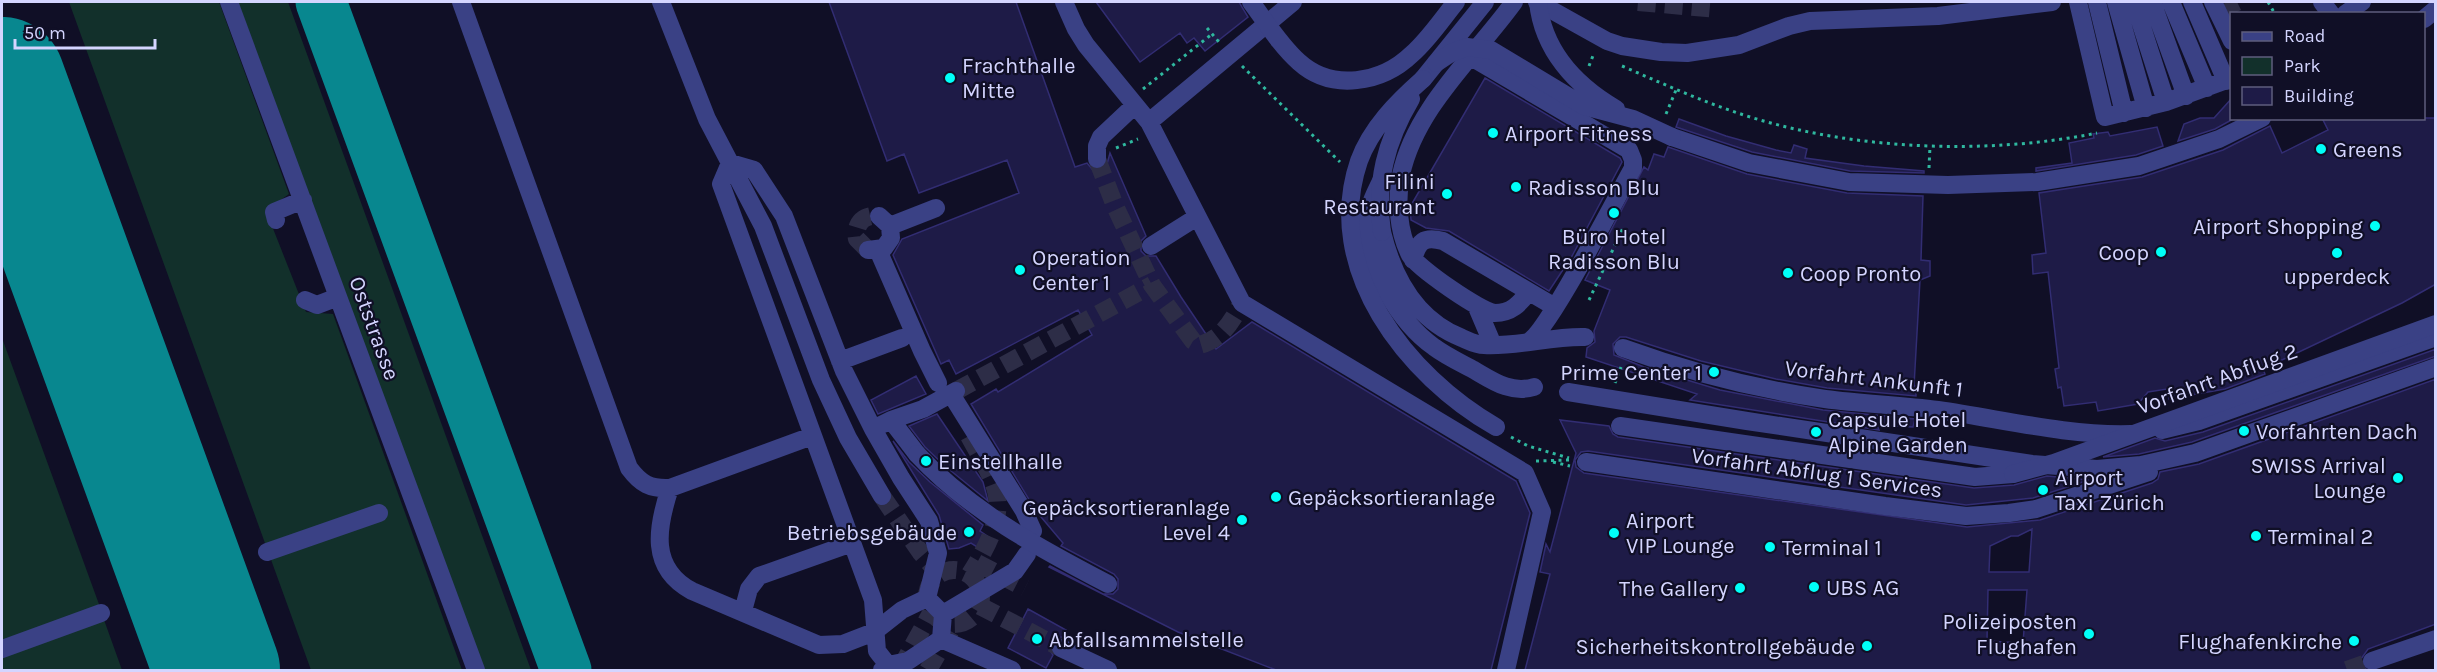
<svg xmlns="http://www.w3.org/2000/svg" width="2437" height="672" font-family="Karla,sans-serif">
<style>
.green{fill:#12302b}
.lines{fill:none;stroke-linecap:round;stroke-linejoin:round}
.taxiway{stroke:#08878f;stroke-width:51}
.runway{stroke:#08878f;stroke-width:126}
.building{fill:#1e1b47;stroke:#322d73;stroke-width:1.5;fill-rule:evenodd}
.minor-tunnel{stroke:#2d2d47;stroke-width:18;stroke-dasharray:18 9;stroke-linecap:butt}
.path{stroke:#2fb89f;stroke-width:3;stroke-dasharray:3 4.5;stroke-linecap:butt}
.minor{stroke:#3a4185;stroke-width:18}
.minor-bridge{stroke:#3a4185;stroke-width:18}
.poi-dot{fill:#00fff8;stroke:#100f26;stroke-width:2}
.labels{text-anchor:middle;stroke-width:4.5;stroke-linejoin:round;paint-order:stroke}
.poi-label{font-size:22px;fill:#d4d5ff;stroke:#100f26;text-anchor:start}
.street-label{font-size:22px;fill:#d4d5ff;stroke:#100f26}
</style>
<rect width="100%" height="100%" fill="#100f26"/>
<path class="green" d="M69 2H219L289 194 268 209 272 226 306 312 333 314 462 670H311Z
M238 2H288L531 670H482Z
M2 338 100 607 2 644Z
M103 617 122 670H2V654Z"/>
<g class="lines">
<path class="taxiway" d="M321 2 566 670"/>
<path class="runway" d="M2 80 217 670"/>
</g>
<path class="building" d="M829 2H1016L1075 167 1087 163 1092 169H1102L1107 164 1110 153 1146 236 1141 241V251L1146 256H1156L1181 297 1216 349 1252 322 1516 481 1530 513 1491 670H1276L1178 632 1049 567 1050 566 1103 594H1113L1118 589V579L1114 574 1061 546 1063 543 1036 511 971 404 996 389 998 392 1092 335 1078 310 956 374 949 360 941 364 893 255 902 239 1019 193 1007 160 919 193 904 154 887 161Z
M1096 2H1239L1248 17 1205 51 1194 38 1187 43 1180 33 1140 62Z
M1485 78 1620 158 1622 162 1572 256 1549 291 1449 231 1426 228 1411 220 1410 207Z
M2232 98V118H2235L2215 129 2178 141 2184 124 2200 118H2214Z
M2322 118H2436V284L2402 303 2263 369 2265 374 2225 389 2169 399 2167 389 2148 392 2138 404 2098 411 2096 402 2064 406 2061 387 2058 388 2055 369 2059 368 2048 272 2033 274 2032 255 2046 253 2039 193 2142 177 2223 150 2270 126 2282 153 2328 130Z
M1679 119 1726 136 1776 150 1791 153 1794 145 1807 149 1805 158 1864 166 1924 171V173L1850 171 1752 152 1676 127Z
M2157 127 2163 146 2136 155 2036 171V168L2072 163 2069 143 2094 138 2093 134 2108 132 2110 136Z
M1668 147 1747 174 1847 193 1923 196 1921 260 1930 261V276L1920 280 1914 386H1916V396L1827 388 1776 379 1701 361 1626 337H1620L1613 344 1614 355 1644 367 1720 390 1823 410 1915 419 1913 427 1877 425 1879 430 1690 400 1697 394 1586 357 1587 348 1595 342 1594 331 1610 290 1585 280 1644 167 1648 170 1654 154 1664 157Z
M2436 349V356L2192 442 2139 454 2103 457 2155 438 2165 441 2203 432Z
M916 376 926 394 878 414 871 400Z
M2436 379V624L2368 649 2361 659 2362 665 2367 670H1525L1550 574 1540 572 1546 544 1550 552 1576 453 1560 420 1609 426 1613 434 1618 437 1974 488 2014 485 2047 476 2089 480 2033 498 1966 505 1588 451 1581 452 1575 460 1576 467 1584 473 1967 527 2040 520 2152 483 2158 479 2160 472 2199 464ZM2032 529 2029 572H1989L1990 546 2011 536H2018ZM1988 590H2027L2023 643 1987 641Z
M937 414 983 482 988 501 945 466 925 447 909 426Z
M893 441 909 462 930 482 983 525 980 531 993 540 985 552 971 543 959 548 949 549 939 515Z
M1028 609 1066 630 1062 637 1055 639 1051 643 1050 650 1053 655 1046 668 1008 648Z"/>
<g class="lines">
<path class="minor-tunnel" d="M1638 2 1718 9
M2227 2 2233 14
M1097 159 1115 206 1152 285 1193 341 1200 345C1222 339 1231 322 1242 303
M868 250 857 239C854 224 864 214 879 216
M956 391 1152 285
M969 436C976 449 993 477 996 491 1003 520 985 550 970 574
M882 496 921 553 939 574
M977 563 1025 588
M927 597a27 27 0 1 1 54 0a27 27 0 1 1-54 0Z
M980 606 1061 648
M900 669 931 613
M928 670 951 630
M2347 670 2372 661"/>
<path class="path" d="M2268 2 2275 14
M1207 28 1219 42
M1242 66 1340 162
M1589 66 1594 53
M1622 66C1659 82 1694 98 1732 111 1843 150 1983 156 2097 133
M1143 89 1212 34
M1666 114 1676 90
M1116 148 1138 139
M1929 168 1930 146
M1589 300 1624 226
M1615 383 1621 367
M1511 437 1528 446 1569 458
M1536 461 1569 460
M1553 462 1570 466"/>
<path class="minor" d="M229 2 476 670
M461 2 629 468C641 484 650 489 670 488L812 436
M661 2 707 119 763 226 821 380 848 438 882 496
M1064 2 1076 29 1086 45 1149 122 1242 303 1525 473 1542 512 1506 670
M1514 2C1475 56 1415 108 1401 175 1396 201 1398 231 1410 255 1418 268 1481 312 1495 313 1511 313 1520 304 1528 292
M1537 2 1607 41 1622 46 1661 52 1687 53 1739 45 1789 26 1810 21 1938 16 2052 2
M2078 2 2105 117 2166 102 2232 78
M2097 2 2124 113
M2116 2 2146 108
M2134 2 2166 102
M2152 2 2186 96
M2171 2 2207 88
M2192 2 2226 81
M2213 2 2232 41
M2322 2 2331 14
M2345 14 2362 2
M2424 19 2436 9
M1471 57 1629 150 1633 160V168C1617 196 1548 332 1528 342
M1423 79 1485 2
M1149 122 1293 2
M1672 137 1749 163 1849 182 1948 185 2037 182 2139 166 2219 139 2262 118
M1097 159V146L1101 137 1135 105
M730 163 754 170 784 216 844 371 873 429 901 478 929 521 938 553 927 598 943 614 941 639
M730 163 721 184 873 600 877 651 888 665
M1381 181C1374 195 1367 209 1367 225 1366 267 1400 323 1434 347 1446 356 1461 363 1474 370 1493 381 1511 394 1534 387
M276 220 274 212 303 200
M890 226 936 208
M1382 232C1393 277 1416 320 1462 338 1469 341 1476 345 1484 345 1518 347 1551 336 1585 337
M1151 246 1197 217
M868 250 884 248 891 238 890 226 879 216
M878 250 922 351 938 383
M1413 260C1418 241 1424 236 1443 241L1555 307
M305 300 317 305 338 297
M1476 305 1493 345
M1623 348C1689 372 1756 389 1825 399 1863 404 1901 405 1938 410 2002 419 2067 436 2131 434
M840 361 902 338
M1568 392 1747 421 2032 464 2097 469 2141 465 2195 453 2436 367
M951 394 1024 511 1033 531
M891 420 917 454
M1620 426 1975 477 2013 474
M873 429 891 420 923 409 956 391
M2162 430 2199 421 2436 337
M1586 462 1885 506 1966 516 2009 513 2036 509 2149 472
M670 488C657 527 649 568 692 591L819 645 843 644 874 632 902 610 927 598
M267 552 379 513
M743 611 749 589 759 576 852 543
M943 614 1015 571 1027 554
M941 639 1012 670
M1061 648 1108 670
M2 649 101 613
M2372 661 2436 639
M882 670 888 665 908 661 941 639"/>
<path class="minor-bridge" d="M1251 2C1266 22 1280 45 1299 62 1332 92 1382 83 1412 54 1429 39 1442 19 1456 2
M1538 2C1543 50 1575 85 1616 109
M1436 63 1451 53 1467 47 1491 50 1584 106 1633 119 1672 137
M1423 79C1397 102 1371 128 1359 161 1322 269 1407 376 1496 427
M1382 232C1375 183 1386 141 1411 99
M917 454C970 511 1039 548 1108 584
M2013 474 2054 463 2436 324"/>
</g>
<g class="poi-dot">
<circle cx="950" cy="78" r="6"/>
<circle cx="1493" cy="133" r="6"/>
<circle cx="2321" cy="149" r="6"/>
<circle cx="1516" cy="187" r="6"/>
<circle cx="1447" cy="194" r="6"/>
<circle cx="1614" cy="213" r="6"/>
<circle cx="2375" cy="226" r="6"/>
<circle cx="2161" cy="252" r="6"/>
<circle cx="2337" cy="253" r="6"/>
<circle cx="1020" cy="270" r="6"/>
<circle cx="1788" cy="273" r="6"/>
<circle cx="1714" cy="372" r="6"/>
<circle cx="2244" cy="431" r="6"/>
<circle cx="1816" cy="432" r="6"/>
<circle cx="926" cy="461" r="6"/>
<circle cx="2398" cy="478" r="6"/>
<circle cx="2043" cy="490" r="6"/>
<circle cx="1276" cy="497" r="6"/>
<circle cx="1242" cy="520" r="6"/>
<circle cx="969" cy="532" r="6"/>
<circle cx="1614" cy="533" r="6"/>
<circle cx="2256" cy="536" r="6"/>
<circle cx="1770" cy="547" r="6"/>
<circle cx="1814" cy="587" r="6"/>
<circle cx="1740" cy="588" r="6"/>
<circle cx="2089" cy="634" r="6"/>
<circle cx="1037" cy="639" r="6"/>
<circle cx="2354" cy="641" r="6"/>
<circle cx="1867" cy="646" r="6"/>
</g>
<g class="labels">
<g class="poi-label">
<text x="962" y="73">Frachthalle<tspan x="962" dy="25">Mitte</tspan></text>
<text x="1505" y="141">Airport Fitness</text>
<text x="2333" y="157">Greens</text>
<text x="1435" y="189" text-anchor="end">Filini<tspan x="1435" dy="25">Restaurant</tspan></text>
<text x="1528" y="195">Radisson Blu</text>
<text x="2363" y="234" text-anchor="end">Airport Shopping</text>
<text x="1614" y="244" text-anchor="middle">Büro Hotel<tspan x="1614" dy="25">Radisson Blu</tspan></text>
<text x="2149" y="260" text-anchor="end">Coop</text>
<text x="1032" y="265">Operation<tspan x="1032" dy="25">Center 1</tspan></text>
<text x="1800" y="281">Coop Pronto</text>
<text x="2337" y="284" text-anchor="middle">upperdeck</text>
<text x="1702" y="380" text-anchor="end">Prime Center 1</text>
<text x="1828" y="427">Capsule Hotel<tspan x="1828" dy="25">Alpine Garden</tspan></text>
<text x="2256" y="439">Vorfahrten Dach</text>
<text x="938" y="469">Einstellhalle</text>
<text x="2386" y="473" text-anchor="end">SWISS Arrival<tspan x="2386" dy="25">Lounge</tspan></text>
<text x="2055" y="485">Airport<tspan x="2055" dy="25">Taxi Zürich</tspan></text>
<text x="1288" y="505">Gepäcksortieranlage</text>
<text x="1230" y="515" text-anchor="end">Gepäcksortieranlage<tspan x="1230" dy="25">Level 4</tspan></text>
<text x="1626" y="528">Airport<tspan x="1626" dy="25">VIP Lounge</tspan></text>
<text x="957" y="540" text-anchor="end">Betriebsgebäude</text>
<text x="2268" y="544">Terminal 2</text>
<text x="1782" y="555">Terminal 1</text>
<text x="1826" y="595">UBS AG</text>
<text x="1728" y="596" text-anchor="end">The Gallery</text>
<text x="2077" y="629" text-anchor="end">Polizeiposten<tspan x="2077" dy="25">Flughafen</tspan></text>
<text x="1049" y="647">Abfallsammelstelle</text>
<text x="2342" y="649" text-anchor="end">Flughafenkirche</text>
<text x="1855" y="654" text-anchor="end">Sicherheitskontrollgebäude</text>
</g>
<g class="street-label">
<text transform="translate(375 328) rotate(70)" y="8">Oststrasse</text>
<text transform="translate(1874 378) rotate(7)" y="8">Vorfahrt Ankunft 1</text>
<text transform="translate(2217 378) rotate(-20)" y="8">Vorfahrt Abflug 2</text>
<text transform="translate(1817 472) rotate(8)" y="8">Vorfahrt Abflug 1 Services</text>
</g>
</g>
<rect width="2437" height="672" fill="none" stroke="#d4d5ff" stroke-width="6"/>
<rect x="2230" y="12" width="195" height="108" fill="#100f26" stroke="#5e5e7d" stroke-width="1.5"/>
<rect x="2242" y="32" width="30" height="9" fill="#3a4185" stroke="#5e5e7d" stroke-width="1.5"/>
<text x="2284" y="42" font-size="18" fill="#d4d5ff">Road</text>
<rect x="2242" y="57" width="30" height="18" fill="#12302b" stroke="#5e5e7d" stroke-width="1.5"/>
<text x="2284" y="72" font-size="18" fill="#d4d5ff">Park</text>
<rect x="2242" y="87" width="30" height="18" fill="#1e1b47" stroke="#5e5e7d" stroke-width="1.5"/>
<text x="2284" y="102" font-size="18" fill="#d4d5ff">Building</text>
<path d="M15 39v9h140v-9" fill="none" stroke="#d4d5ff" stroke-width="3"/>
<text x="24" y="39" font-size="18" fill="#d4d5ff" stroke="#100f26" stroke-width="4.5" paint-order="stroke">50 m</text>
</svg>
